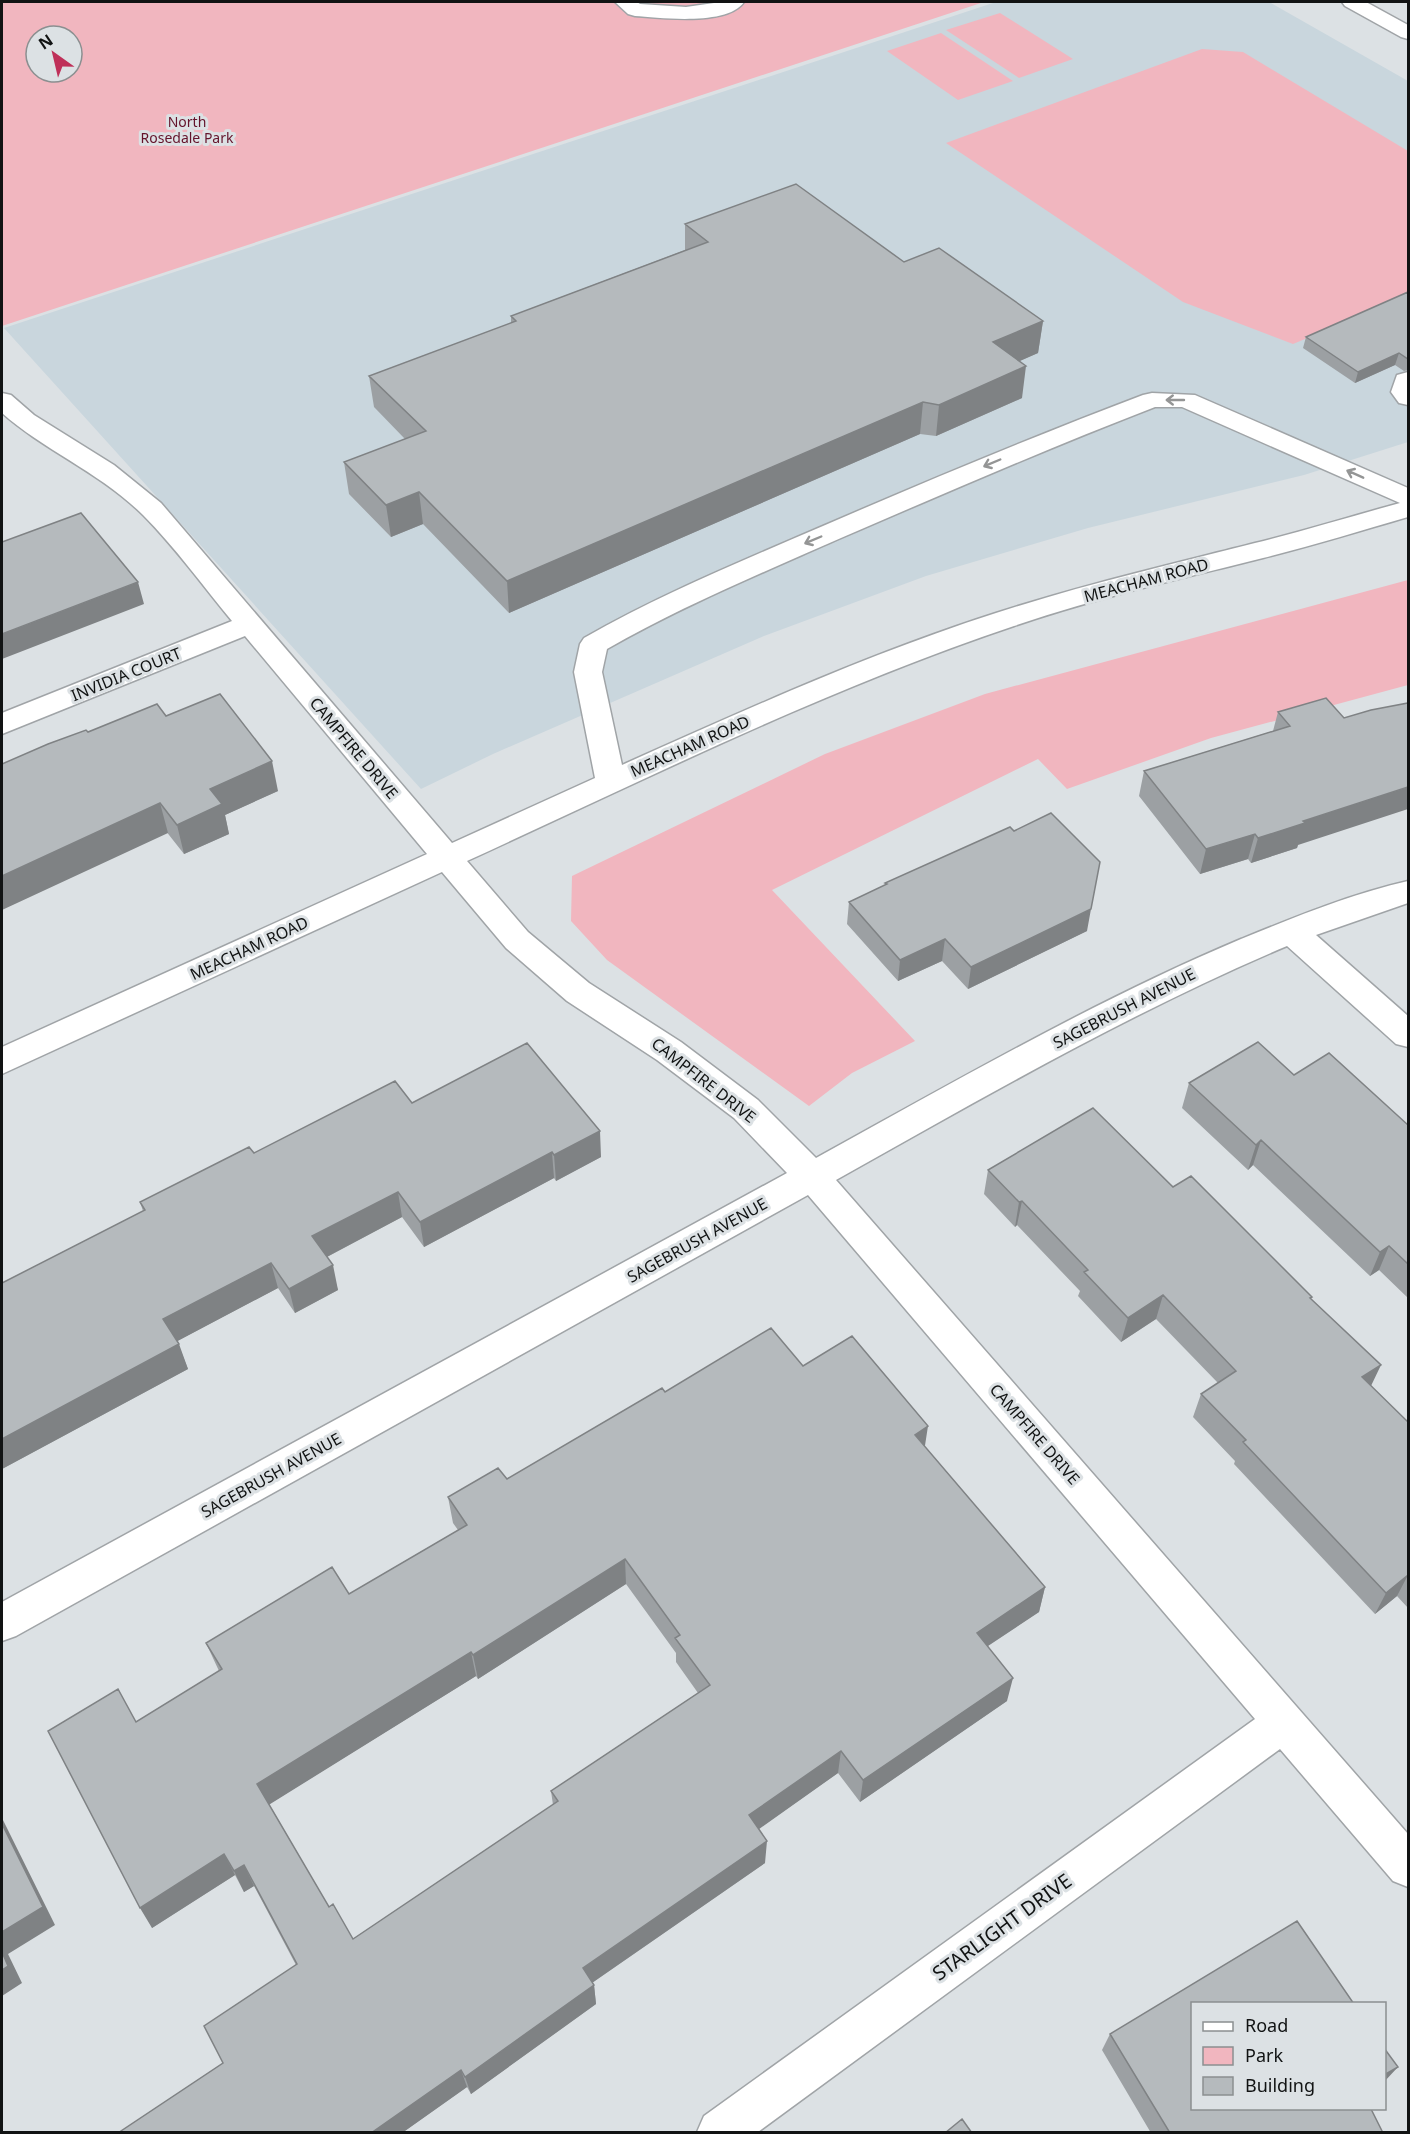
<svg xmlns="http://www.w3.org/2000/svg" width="1410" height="2134" font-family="'Noto Sans',sans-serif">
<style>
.built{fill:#c9d6dd}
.green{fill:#f1b6bf;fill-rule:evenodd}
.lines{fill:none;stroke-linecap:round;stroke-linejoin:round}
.minor-casing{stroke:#a0a4a7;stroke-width:3}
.minor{fill:#fff;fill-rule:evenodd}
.wall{fill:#9ca0a3;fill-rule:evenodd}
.shaded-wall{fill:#7f8284}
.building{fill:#b5babd;stroke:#7f8284;stroke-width:1.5;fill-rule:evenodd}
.oneway{stroke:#949595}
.labels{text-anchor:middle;stroke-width:6;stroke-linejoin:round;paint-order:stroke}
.far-park-label{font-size:14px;fill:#64132b;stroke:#dce1e4}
.street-label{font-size:16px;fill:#111313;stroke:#dce1e4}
.near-street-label{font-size:20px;fill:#111313;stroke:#dce1e4}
</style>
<rect width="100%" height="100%" fill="#dce1e4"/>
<path class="built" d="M996 2H1269L1408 81V442L1304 475 1088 528 926 576 764 636 493 754 421 789 4 328Z"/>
<path class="green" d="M2 2H984L2 326ZM36 36H72V72H36Z
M1000 13 1073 59 1019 78 946 30Z
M941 33 1013 81 958 100 887 51Z
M1202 49 1243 52 1408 151V296L1293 344 1183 302 946 143Z
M1408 580V685L1211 738 1067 789 1038 759 772 890 915 1041 852 1073 809 1106 607 960 571 921 572 876 825 754 985 694Z"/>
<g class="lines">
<g class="minor-casing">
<path id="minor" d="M615 2H637L640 4 686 7 721 2H744C728 26 661 18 635 16L628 14Z
M1342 2H1366L1408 25V39L1401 37 1345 6Z
M1408 372V405L1399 403 1391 392 1397 375Z
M2 393 11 395 34 415 114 465 161 503 452 843 595 778 574 672 580 644 584 638C661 594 742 561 823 526 929 480 1035 436 1143 395L1152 393 1195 395 1408 488V517C1360 531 1312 546 1263 558 1180 579 1096 598 1014 626 826 689 648 778 467 861L528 932 589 983 681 1042 758 1100 816 1158C956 1081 1094 1001 1241 939 1295 917 1351 894 1408 881V903L1316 935 1408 1016V1047L1396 1044 1287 946C1131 1012 984 1097 836 1180L1408 1834V1887L1393 1881 1280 1749 758 2132H697L704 2116 1255 1719 808 1195 16 1636 2 1641V1602L787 1173 734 1118 657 1060 567 1001 506 948 442 872 2 1074V1047L427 854 245 636 2 734V713L232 621C203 586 175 547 143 515 101 473 45 451 2 413ZM1155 407H1182L1400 503C1352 516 1304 531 1255 543 1169 565 1082 585 996 613 868 654 745 710 622 765L602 672 607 649C682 606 762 573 841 538 945 493 1049 448 1155 407Z"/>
</g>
<use href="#minor" class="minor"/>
</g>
<path class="wall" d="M685 224 904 262 1043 321 1038 353 1019 361 1022 398 936 436 920 434 509 613 423 524 391 537 349 494 344 462 405 439 374 407 369 376 511 323V316L685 250Z
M1408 292V370L1404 371 1395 365 1355 383 1303 348 1306 337Z
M1326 698 1297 848 1251 863 1248 859 1200 874 1139 796 1144 771 1273 731 1278 712Z
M166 716 278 791 225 815 229 834 184 854 88 732Z
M885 883 1087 931 968 989 942 961 898 981 847 924 849 902 885 885Z
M1294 1075 1408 1125V1298L1379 1270 1370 1276 1253 1165 1248 1170 1182 1108 1189 1083Z
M412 1103 601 1157 556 1181 554 1178 424 1247 402 1217 327 1257 338 1290 295 1313 278 1288 177 1341 188 1369 2 1469V1283L143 1211 140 1202 254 1153Z
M988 1170 1173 1187 1311 1299 1371 1386 1408 1422V1608L1397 1596 1375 1614 1234 1464 1235 1461 1193 1417 1201 1394 1218 1383 1156 1319 1121 1342 1078 1296 1080 1291 1017 1225 1015 1227 984 1194Z
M803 1366 925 1447 1045 1587 1039 1612 988 1646 1007 1701 860 1802 838 1773 758 1829 765 1863 592 1983 594 1985 596 2004 471 2094 467 2087 402 2133H118L223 2063 296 1965 254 1886 244 1892 235 1875 152 1928 136 1722 219 1671 206 1643 349 1594 458 1530 453 1523 448 1497 507 1479 665 1392ZM626 1584 676 1653V1662L698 1693 551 1791 553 1805 353 1939 329 1907 269 1804 476 1676 478 1679Z
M1192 2004 1383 2133H1151L1102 2050 1110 2034Z"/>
<path class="shaded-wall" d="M1043 321 1038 353 990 374 993 342Z
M1399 353 1395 365 1355 383 1358 372Z
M1026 366 1022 398 936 436 939 405Z
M923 402 920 434 509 613 507 581Z
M419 492 423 524 391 537 386 505Z
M138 582 144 604 2 659V634Z
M272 761 278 791 225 815 229 834 184 854 177 825 210 789Z
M1408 787V809L1298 845 1297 848 1251 863 1258 838 1303 821Z
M160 803 168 833 2 910V876Z
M1255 834 1248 859 1200 874 1206 849Z
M1091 909 1087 931 968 989 971 967Z
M945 939 942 961 898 981 900 960Z
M600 1131 601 1157 556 1181 554 1155Z
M1261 1140 1253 1165 1248 1170 1256 1145Z
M552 1152 554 1178 424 1247 420 1222Z
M398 1192 402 1217 319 1261 312 1236Z
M1022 1201 1017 1225 1015 1227 1019 1202Z
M1389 1246 1379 1270 1370 1276 1380 1252Z
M271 1263 278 1288 172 1344 163 1319Z
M333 1265 338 1290 295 1313 289 1289Z
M1163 1295 1156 1319 1121 1342 1128 1318Z
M179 1344 188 1369 2 1469V1439Z
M1381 1365 1370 1388 1362 1377Z
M928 1426 924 1452 915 1435Z
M625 1559 626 1584 478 1679 473 1655Z
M1408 1575 1397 1596 1375 1614 1386 1593Z
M1045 1587 1039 1612 971 1657 977 1633Z
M471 1652 476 1676 267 1806 257 1784Z
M1013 1678 1007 1701 860 1802 863 1780Z
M841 1751 838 1773 748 1837 749 1815Z
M2 1818 55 1925 8 1954 22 1983 2 1996Z
M767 1841 765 1863 586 1987 583 1968Z
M224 1854 235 1875 152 1928 140 1908Z
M244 1865 254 1886 244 1892 234 1871Z
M594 1985 596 2004 471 2094 465 2077Z
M1398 2067 1384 2082V2075Z
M461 2070 467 2087 402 2133H371Z"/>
<path class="building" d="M796 184 904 262 939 248 1043 321 993 342 1026 366 939 405 923 402 507 581 419 492 386 505 344 462 426 431 369 376 516 321 511 316 708 242 685 224Z
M1408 292V359L1399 353 1358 372 1306 337Z
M81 513 138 582 2 634V542Z
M220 694 272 761 210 789 222 804 177 825 160 803 2 876V764L48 744 86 730 88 732 157 704 166 716Z
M1326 698 1344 718 1371 710 1408 703V787L1303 821 1305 823 1258 838 1255 834 1206 849 1144 771 1290 726 1278 712Z
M1051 813 1100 862 1091 909 971 967 945 939 900 960 849 902 887 884 885 883 1010 827 1014 831Z
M1258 1042 1294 1075 1329 1053 1408 1125V1264L1389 1246 1380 1252 1261 1140 1256 1145 1189 1083Z
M527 1043 600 1131 554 1155 552 1152 420 1222 398 1192 312 1236 333 1265 289 1289 271 1263 163 1319 179 1344 2 1439V1283L145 1210 140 1202 249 1147 254 1153 395 1081 412 1103Z
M1093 1108 1173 1187 1191 1176 1312 1297 1310 1298 1381 1365 1362 1377 1408 1422V1575L1386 1593 1243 1442 1246 1440 1201 1394 1236 1371 1163 1295 1128 1318 1084 1272 1088 1270 1022 1201 1019 1202 988 1170Z
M771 1328 803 1366 852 1336 928 1426 915 1435 1045 1587 977 1633 1013 1678 863 1780 841 1751 749 1815 767 1841 583 1968 594 1985 465 2077 461 2070 371 2133H118L223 2063 204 2026 297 1964 244 1865 234 1871 224 1854 140 1908 48 1731 118 1689 136 1722 222 1669 206 1643 332 1567 349 1594 467 1525 448 1497 498 1468 507 1479 662 1388 665 1392ZM625 1559 680 1635 675 1638 710 1685 551 1791 558 1801 353 1939 333 1904 329 1907 257 1784 471 1652 473 1655Z
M2 1824 43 1907 2 1932Z
M1297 1921 1354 2004H1192V2109H1371L1383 2133H1170L1110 2034Z
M2 1952 8 1966 2 1970Z
M1384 2048 1398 2067 1384 2075Z
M962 2119 972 2133H945Z"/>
<defs><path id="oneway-shaft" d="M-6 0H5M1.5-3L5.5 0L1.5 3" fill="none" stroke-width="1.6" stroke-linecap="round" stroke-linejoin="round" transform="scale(1.5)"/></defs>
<g class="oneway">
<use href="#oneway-shaft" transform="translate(1175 400) rotate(-180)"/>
<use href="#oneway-shaft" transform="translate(992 463) rotate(157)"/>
<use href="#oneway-shaft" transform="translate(1355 474) rotate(-156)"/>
<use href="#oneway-shaft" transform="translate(813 540) rotate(157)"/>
</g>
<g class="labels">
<g class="far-park-label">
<text x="187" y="127">North<tspan x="187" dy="16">Rosedale Park</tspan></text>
</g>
<g class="street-label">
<text transform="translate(1146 580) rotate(-15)" y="6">MEACHAM ROAD</text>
<text transform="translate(126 674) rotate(-22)" y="6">INVIDIA COURT</text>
<text transform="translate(690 746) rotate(-24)" y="6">MEACHAM ROAD</text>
<text transform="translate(354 748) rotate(50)" y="6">CAMPFIRE DRIVE</text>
<text transform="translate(249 948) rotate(-25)" y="6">MEACHAM ROAD</text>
<text transform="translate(1124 1008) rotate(-27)" y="6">SAGEBRUSH AVENUE</text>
<text transform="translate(704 1080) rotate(38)" y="6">CAMPFIRE DRIVE</text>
<text transform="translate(697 1240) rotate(-29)" y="6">SAGEBRUSH AVENUE</text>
<text transform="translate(1035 1434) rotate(49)" y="6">CAMPFIRE DRIVE</text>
<text transform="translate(271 1475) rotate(-29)" y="6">SAGEBRUSH AVENUE</text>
</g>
<g class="near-street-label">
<text transform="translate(1002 1927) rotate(-36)" y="7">STARLIGHT DRIVE</text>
</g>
</g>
<rect width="1410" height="2134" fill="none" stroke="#111313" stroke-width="6"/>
<rect x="1191" y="2002" width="195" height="108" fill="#dce1e4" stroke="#8b8f90" stroke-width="1.5"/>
<rect x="1203" y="2022" width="30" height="9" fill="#ffffff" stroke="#8b8f90" stroke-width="1.5"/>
<text x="1245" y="2032" font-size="18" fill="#111313">Road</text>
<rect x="1203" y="2047" width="30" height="18" fill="#f1b6bf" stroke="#8b8f90" stroke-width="1.5"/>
<text x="1245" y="2062" font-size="18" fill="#111313">Park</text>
<rect x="1203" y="2077" width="30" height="18" fill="#b5babd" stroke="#8b8f90" stroke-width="1.5"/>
<text x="1245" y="2092" font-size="18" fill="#111313">Building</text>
<g transform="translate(54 54) rotate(326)"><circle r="28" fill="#dce1e4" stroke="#8b8f90" stroke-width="1.5"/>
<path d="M0-4.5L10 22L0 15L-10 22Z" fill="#bf3059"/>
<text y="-9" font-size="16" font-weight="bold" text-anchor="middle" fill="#111313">N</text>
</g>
</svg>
